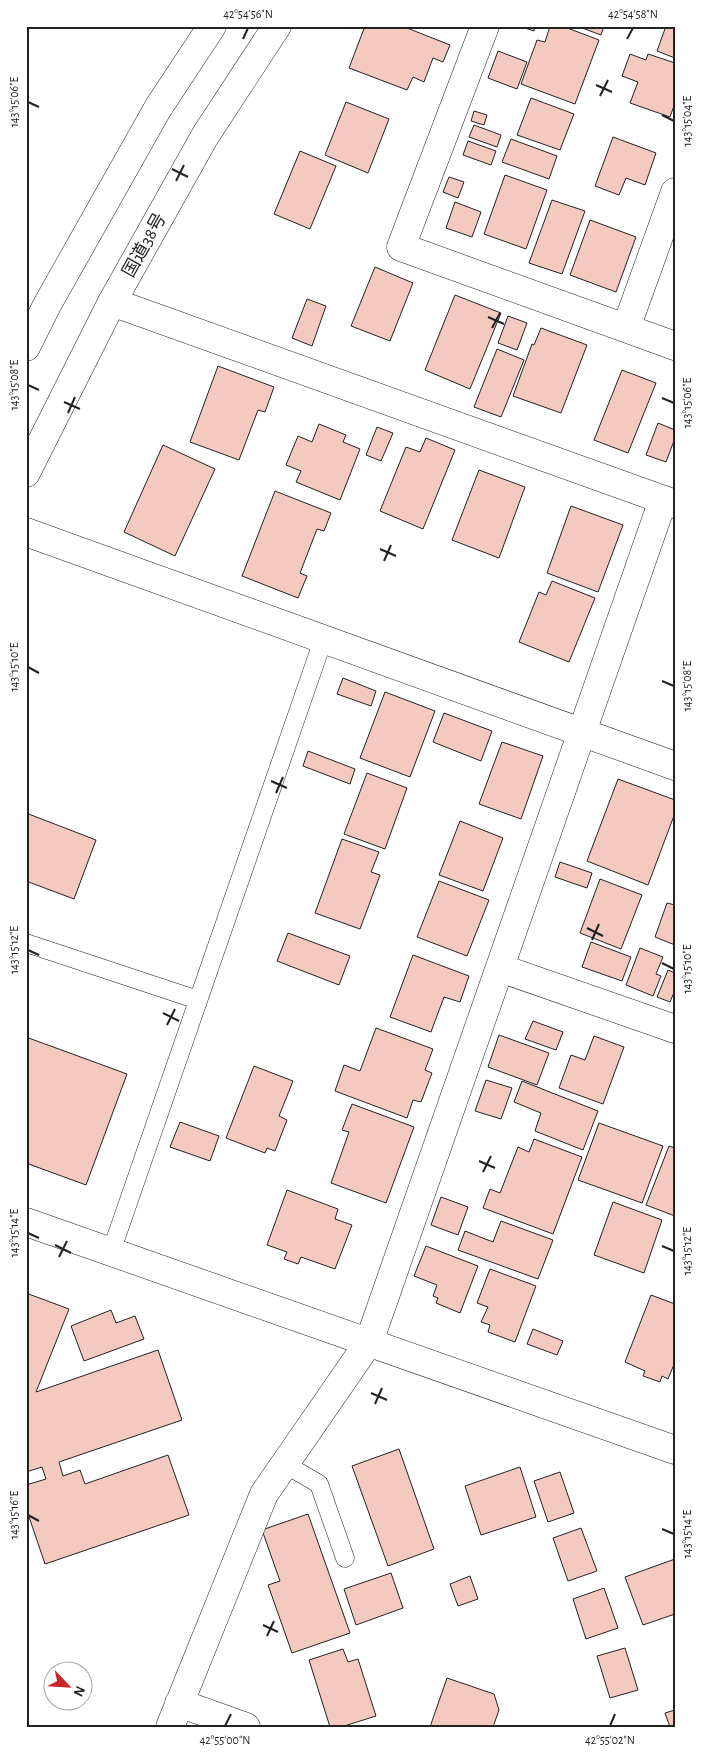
<svg xmlns="http://www.w3.org/2000/svg" width="701" height="1753" font-family="'Alegreya Sans','Noto Sans JP',sans-serif">
<style>
.building{fill:#f3c9c0;stroke:#222}
.lines{fill:none;stroke-linecap:round;stroke-linejoin:round}
.lane-casing{stroke:#222;stroke-width:19}
.street-casing{stroke:#222;stroke-width:29}
.highway-casing{stroke:#222;stroke-width:29}
.lane{stroke:#fff;stroke-width:18}
.street{stroke:#fff;stroke-width:28}
.highway{stroke:#fff;stroke-width:28}
.ticks{fill:none;stroke:#222;stroke-width:2}
.labels{text-anchor:middle;stroke-width:4;stroke-linejoin:round;paint-order:stroke}
.street-label{font-size:18px;fill:#222;stroke:#fff}
.neatline{fill:none;stroke:#222;stroke-width:2}
.ticks-label{font-size:12px;text-anchor:middle;fill:#222}
</style>
<rect width="100%" height="100%" fill="#fff"/>
<path class="building" d="M365 26H402L450 45 443 62 433 58 424 82 413 77 407 90 349 68Z
M519 26H535L534 31Z
M550 26H562L599 40 575 104 521 84 537 40 545 42Z
M577 26H604L601 35Z
M666 26H675V58L657 51Z
M498 51 527 62 517 89 488 78Z
M630 54 646 60 648 54 675 63V103L670 117 630 103 638 82 622 76Z
M531 98 574 114 560 150 517 135Z
M346 102 389 119 368 173 325 155Z
M474 111 487 115 484 125 471 121Z
M474 125 501 135 497 147 469 137Z
M613 137 656 153 645 185 626 178 619 195 595 186Z
M511 139 557 156 549 179 502 162Z
M468 141 496 151 491 165 463 155Z
M300 151 336 166 310 229 274 214Z
M505 175 547 190 526 249 484 234Z
M449 177 464 182 458 198 443 192Z
M552 200 585 211 562 274 529 263Z
M455 202 481 212 472 237 446 228Z
M590 220 636 237 616 292 570 275Z
M375 267 413 283 390 341 351 326Z
M455 295 501 313 470 389 425 370Z
M307 299 326 306 312 346 292 338Z
M508 316 527 323 517 350 498 343Z
M541 328 587 345 561 413 513 396 532 344 534 345Z
M497 349 524 360 501 417 474 407Z
M218 366 274 387 265 412 258 410 239 460 190 442Z
M622 370 656 383 628 453 594 440Z
M658 423 675 430V438L666 462 646 455Z
M319 424 346 435 343 442 360 449 340 500 296 482 301 471 286 465 298 436 312 442Z
M377 427 393 433 381 461 366 455Z
M426 438 455 450 423 529 380 511 406 447 420 452Z
M163 445 215 469 175 556 124 532Z
M479 470 525 487 499 558 452 540Z
M275 491 331 513 324 531 317 529 300 573 307 576 298 598 242 576Z
M571 506 623 525 598 592 547 573Z
M552 581 595 598 569 662 519 642 539 592 546 595Z
M343 678 376 691 371 706 337 694Z
M385 692 435 711 410 777 360 758Z
M444 713 492 731 481 761 433 742Z
M502 742 543 756 521 819 479 804Z
M308 751 355 769 350 784 303 766Z
M367 773 407 788 385 849 344 834Z
M618 779 675 800V813L648 885 587 861Z
M26 813 96 840 74 899 26 881Z
M460 821 503 838 483 891 439 875Z
M342 839 379 852 371 872 380 875 360 929 315 913Z
M560 862 592 873 587 888 555 877Z
M600 879 642 895 621 949 580 933Z
M439 881 489 900 467 956 417 937Z
M667 903 675 905V945L655 937Z
M288 933 350 956 339 985 277 961Z
M591 942 631 957 622 981 582 967Z
M640 948 663 957 656 974 661 976 653 996 626 985Z
M413 955 469 976 460 1002 444 997 431 1032 390 1017Z
M668 970 675 973V990L670 1002 657 997Z
M533 1021 563 1032 556 1050 525 1039Z
M376 1028 433 1049 425 1070 432 1073 421 1102 413 1100 407 1118 335 1091 344 1065 360 1071Z
M499 1035 549 1053 537 1085 488 1067Z
M594 1036 624 1047 603 1104 559 1088 571 1055 585 1060Z
M26 1037 127 1074 86 1185 26 1163Z
M254 1066 293 1081 279 1116 287 1120 275 1151 267 1148 265 1153 226 1138Z
M486 1080 512 1088 501 1119 475 1111Z
M522 1081 598 1111 583 1150 535 1131 541 1113 514 1102Z
M352 1104 414 1127 386 1203 331 1183 349 1132 342 1130Z
M180 1122 219 1136 210 1161 170 1147Z
M599 1123 663 1146 642 1203 578 1180Z
M534 1139 582 1157 553 1234 483 1208 490 1189 500 1193 518 1147 529 1152Z
M669 1146 675 1148V1216L646 1205Z
M287 1190 338 1209 335 1219 352 1225 335 1269 301 1257 298 1264 284 1259 287 1252 267 1245Z
M441 1197 468 1207 458 1235 431 1225Z
M613 1202 662 1220 644 1273 594 1255Z
M501 1221 553 1240 538 1279 458 1250 465 1231 493 1242Z
M426 1246 478 1266 460 1313 436 1303 438 1298 433 1296 437 1285 414 1276Z
M490 1269 536 1286 515 1342 488 1332 490 1325 481 1322 488 1307 477 1303Z
M26 1293 69 1309 36 1392 158 1350 182 1420 59 1462 63 1476 80 1470 85 1484 168 1455 189 1515 45 1564 26 1508V1485L46 1479 42 1467 26 1472Z
M651 1295 675 1304V1362L668 1379 662 1376 660 1382 643 1376 645 1371 625 1362Z
M111 1310 116 1323 135 1316 144 1339 84 1361 71 1326Z
M533 1329 563 1341 557 1355 527 1344Z
M399 1449 434 1549 388 1566 352 1466Z
M520 1467 536 1517 481 1535 465 1486Z
M560 1472 574 1513 548 1522 534 1481Z
M308 1514 350 1633 292 1653 268 1585 280 1581 262 1530Z
M581 1528 597 1571 568 1581 553 1538Z
M675 1559V1614L643 1625 625 1577Z
M391 1573 403 1608 356 1625 344 1589Z
M470 1576 478 1599 458 1606 450 1584Z
M604 1588 618 1628 586 1639 573 1599Z
M625 1648 638 1690 610 1698 597 1656Z
M343 1649 348 1662 358 1659 376 1716 341 1727H330L309 1660Z
M447 1678 494 1694 499 1710 493 1727H430Z
M675 1710V1727H670L665 1713Z"/>
<g class="lines">
<g class="lane-casing">
<path id="lane" d="M26 943 198 1000
M111 1252 323 640
M283 1463 319 1484 345 1558"/>
</g>
<g class="street-casing">
<path id="street" d="M485 26 401 247 675 346
M112 302 675 504
M626 328 675 192
M26 532 675 766
M500 968 675 1029
M26 1222 675 1450
M179 1703 246 1727
M170 1727 264 1494 369 1342 663 500"/>
</g>
<g class="highway-casing">
<path id="highway" d="M26 347 47 305 158 108 212 26
M26 473 112 302 205 136 277 26"/>
</g>
<use href="#lane" class="lane"/>
<use href="#street" class="street"/>
<use href="#highway" class="highway"/>
</g>
<path class="ticks" d="M243 39 248 28M627 39 633 28M596 85 612 92M600 96 608 80M28 102 39 107M662 115 674 121M172 169 188 177M176 181 184 165M488 317 504 324M492 328 500 313M28 385 39 390M662 398 674 403M64 402 80 409M68 413 75 397M380 549 396 556M384 561 391 545M28 667 39 673M662 681 674 686M271 781 287 788M276 793 283 777M587 928 603 936M592 940 599 924M28 950 39 955M662 963 674 969M163 1013 179 1021M167 1025 175 1009M479 1161 495 1168M483 1172 491 1156M28 1233 39 1238M55 1245 71 1253M662 1246 674 1251M59 1257 67 1241M371 1393 387 1400M375 1404 382 1388M28 1515 39 1521M662 1529 674 1534M263 1625 278 1632M267 1636 274 1621M225 1726 231 1714M610 1726 615 1714"/>
<g class="labels">
<g class="street-label">
<text transform="translate(144 245) rotate(-61)" y="6">国道38号</text>
</g>
</g>
<rect width="701" height="1753" fill="none" stroke="#ffffff" stroke-width="55"/>
<g transform="translate(68 1686) rotate(115)"><circle r="24" fill="#ffffff" stroke="#a7a7a7"/>
<path d="M0-4L9 19L0 12L-9 19Z" fill="#c62828"/>
<text y="-8" font-size="14" font-weight="bold" text-anchor="middle" fill="#222222">N</text>
</g>
<rect x="28" y="28" width="646" height="1698" class="neatline"/>
<g class="ticks-label">
<text x="248" y="18">42°54'56"N</text>
<text x="633" y="18">42°54'58"N</text>
<text transform="translate(14 102) rotate(-90)" y="4">143°15'06"E</text>
<text transform="translate(687 121) rotate(-90)" y="4">143°15'04"E</text>
<text transform="translate(14 385) rotate(-90)" y="4">143°15'08"E</text>
<text transform="translate(687 403) rotate(-90)" y="4">143°15'06"E</text>
<text transform="translate(14 667) rotate(-90)" y="4">143°15'10"E</text>
<text transform="translate(687 686) rotate(-90)" y="4">143°15'08"E</text>
<text transform="translate(14 950) rotate(-90)" y="4">143°15'12"E</text>
<text transform="translate(687 969) rotate(-90)" y="4">143°15'10"E</text>
<text transform="translate(14 1233) rotate(-90)" y="4">143°15'14"E</text>
<text transform="translate(687 1251) rotate(-90)" y="4">143°15'12"E</text>
<text transform="translate(14 1515) rotate(-90)" y="4">143°15'16"E</text>
<text transform="translate(687 1534) rotate(-90)" y="4">143°15'14"E</text>
<text x="225" y="1744">42°55'00"N</text>
<text x="610" y="1744">42°55'02"N</text>
</g>
</svg>
